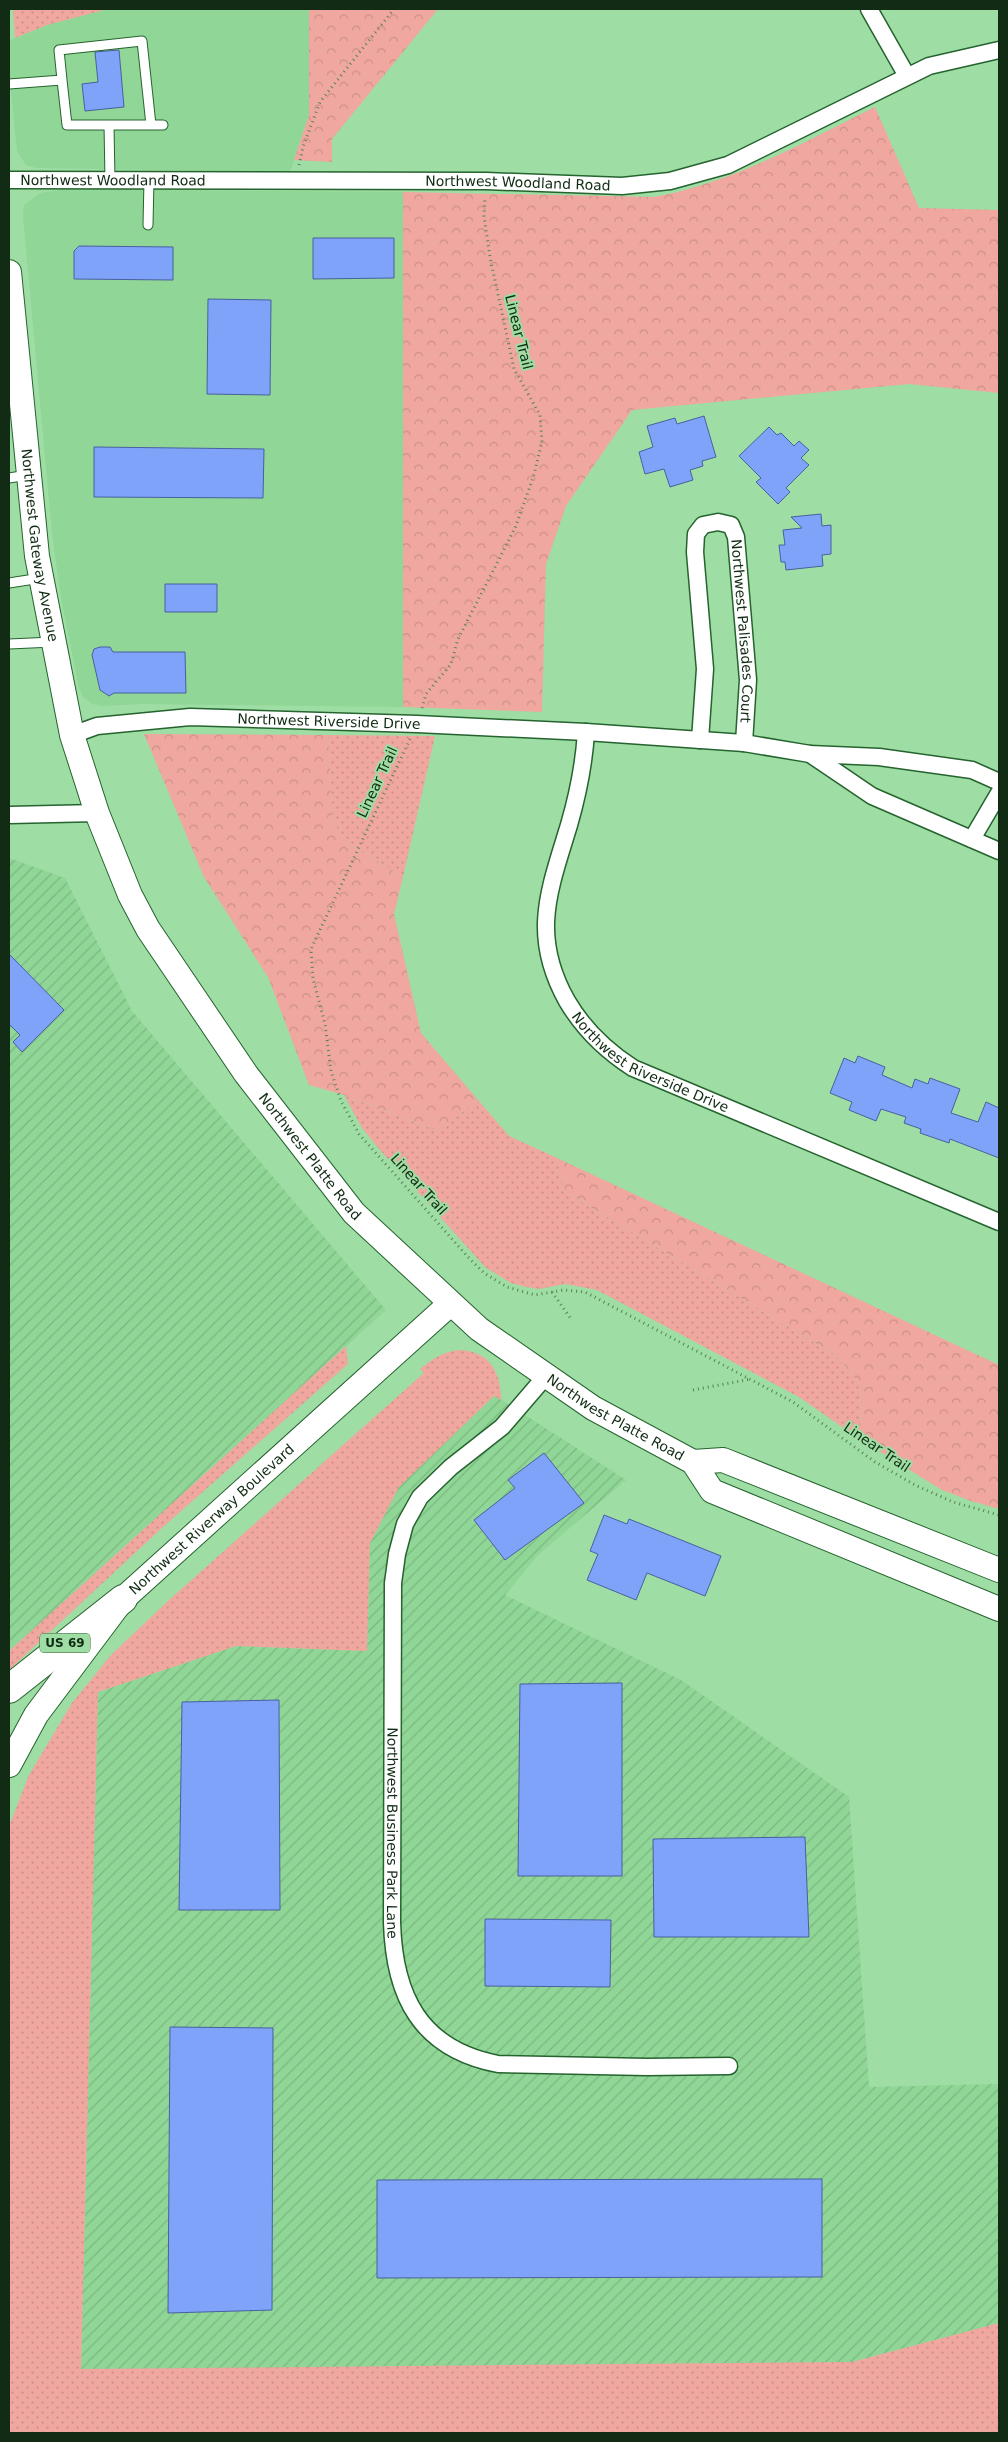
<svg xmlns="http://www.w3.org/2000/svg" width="1008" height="2442" font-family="'DejaVu Sans',sans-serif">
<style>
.built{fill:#90d696}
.industrial{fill:url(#industrial-furrows)}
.grass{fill:url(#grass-dots)}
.forest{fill:url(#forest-crowns)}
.building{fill:#80a3fa;stroke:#48609f}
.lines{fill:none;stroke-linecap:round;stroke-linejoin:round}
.lane-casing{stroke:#25632f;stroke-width:11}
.street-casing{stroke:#25632f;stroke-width:19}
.secondary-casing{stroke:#25632f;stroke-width:26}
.highway-casing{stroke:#25632f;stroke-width:30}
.path{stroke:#56835a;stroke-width:3;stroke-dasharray:1 4;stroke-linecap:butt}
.lane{stroke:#fff;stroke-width:9}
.street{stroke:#fff;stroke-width:16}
.secondary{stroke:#fff;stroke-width:24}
.highway{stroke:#fff;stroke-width:28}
.labels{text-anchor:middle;stroke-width:4;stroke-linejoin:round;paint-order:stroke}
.shield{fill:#9edda3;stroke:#3b603f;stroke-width:1}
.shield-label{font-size:12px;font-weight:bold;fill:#112b14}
.street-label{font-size:14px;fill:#112b14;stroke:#9edda3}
</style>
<defs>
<pattern id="industrial-furrows" width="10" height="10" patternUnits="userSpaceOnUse" patternTransform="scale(1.25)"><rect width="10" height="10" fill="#90d696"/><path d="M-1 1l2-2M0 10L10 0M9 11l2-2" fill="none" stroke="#7bb880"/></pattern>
<pattern id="grass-dots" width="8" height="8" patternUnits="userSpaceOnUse" patternTransform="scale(1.25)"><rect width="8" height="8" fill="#efa79f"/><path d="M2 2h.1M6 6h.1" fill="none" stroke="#cc9088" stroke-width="1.8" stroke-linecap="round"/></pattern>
<pattern id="forest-crowns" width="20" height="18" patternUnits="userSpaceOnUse" patternTransform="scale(1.25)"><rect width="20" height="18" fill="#efa79f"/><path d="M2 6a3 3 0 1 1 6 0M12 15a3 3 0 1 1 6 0" fill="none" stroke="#cc9088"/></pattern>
</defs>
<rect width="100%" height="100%" fill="#9edda3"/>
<path class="built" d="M108 9H309V115L290 172 36 168 26 165 17 151 9 71V41L47 25Z
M66 189 403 192V707L140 704 102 706 92 704 83 697 79 688 61 598 52 534 23 216 24 205 40 193Z"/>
<path class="industrial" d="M9 858 65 878 132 1011 386 1310 9 1651Z
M494 1395 626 1480 538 1555 505 1595 681 1680 849 1797 869 2087 999 2084V2323L852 2362 81 2370 98 1692 236 1646 367 1651 370 1543 399 1487Z"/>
<path class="grass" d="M13 9H108L47 25 15 38Z
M328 735 435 736 403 877 343 840 333 820Z
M344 1095 438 1131 478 1100 509 1136 557 1158 564 1191 835 1355C869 1391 863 1391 858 1438L799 1397 597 1290 565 1284 539 1289 526 1287 511 1283 485 1267 380 1150 362 1128Z
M346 1346 348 1364 163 1527 9 1670V1651Z
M459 1350C489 1351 501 1371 501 1400L494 1396 399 1487 370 1543 367 1651 236 1646 98 1692 81 2369 852 2362 999 2323V2433H9V1826L29 1775 72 1703 111 1655 169 1600 424 1373 420 1369C433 1359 442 1352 459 1350Z"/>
<path class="forest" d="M309 9H438L332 139V162L294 160 309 115Z
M875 107 919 208 999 210V393L909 384 632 410 566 506 546 564 542 712 403 707V192L654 197C737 181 800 144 875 107Z
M144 734 328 735 333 820 343 840 403 877 394 914 421 1033 478 1100 438 1131 344 1095 309 1085 268 977 204 877Z
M557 1158 999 1365V1509L971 1501 942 1490 858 1438C863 1391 869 1391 835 1355L564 1191Z"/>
<path class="building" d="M119 50 124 107 85 111 82 84 98 82 95 52Z
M313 238H394V278L313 279Z
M79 246 173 247V280L74 279V251Z
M208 299 271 300 270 395 207 394Z
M704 416 716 457 702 461 703 466 690 470 693 480 670 487 664 469 645 474 639 452 653 447 647 426 675 418 677 424Z
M769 427 777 435 781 433 794 446 799 441 809 450 801 458 809 465 786 488 790 492 778 504 756 482 761 478 739 456Z
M94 447 264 449 263 498 94 497Z
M821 514 822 526 831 525V554L822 555 823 566 786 570 785 562H781L779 545H785L783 530 802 528 791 517Z
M165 584H217V612H165Z
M100 647H110L113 652H185L186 693H114L109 696 100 690 92 655 94 649Z
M9 954 64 1010 22 1052 13 1042 20 1035 9 1024Z
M858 1056 885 1067 882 1075 912 1088 915 1079 928 1084 930 1078 960 1089 951 1113 978 1122 986 1102 999 1108V1158L950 1139 949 1143 920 1133 921 1129 904 1123 906 1117 881 1109 876 1121 849 1110 852 1102 830 1093 844 1058 855 1063Z
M544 1453 584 1503 505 1560 474 1520 515 1488 508 1480Z
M604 1515 627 1524 629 1519 721 1556 705 1596 647 1573 636 1600 587 1580 598 1554 590 1551Z
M622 1683V1876H518L520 1684Z
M279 1700 280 1910H179L182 1702Z
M805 1837 809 1937H654L653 1839Z
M485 1919 611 1920 610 1987 485 1986Z
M170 2027 273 2028 272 2310 168 2313Z
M822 2179V2277L377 2278V2180Z"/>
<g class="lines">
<g class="lane-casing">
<path id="lane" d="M62 80 59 50 142 41 151 125
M9 84 62 80 67 125H163
M109 125 110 180
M148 225 149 180
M9 478 28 475
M9 583 41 578
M9 644 53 642"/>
</g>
<g class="street-casing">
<g id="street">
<path d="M869 9 907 76"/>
<path id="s1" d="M9 180 486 181 622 186 670 181 728 165 929 66 999 50"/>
<path id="s2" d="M586 732C584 764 578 794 569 825 549 891 530 935 567 1001 584 1030 605 1050 633 1068L999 1222"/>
<path id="s3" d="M72 735 97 726 190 717 417 724 586 732 744 743 810 754 879 757 972 770 999 782"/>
<path id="s4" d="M700 740 705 669 695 552 696 534 703 525 718 522 731 525 736 537 748 680 744 743"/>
<path d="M810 754 872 796 999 851"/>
<path d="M9 815 97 813"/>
<path d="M972 839 999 793"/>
<path id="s5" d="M545 1377 502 1427 451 1467 420 1497 405 1524 397 1554 393 1583 392 1922C394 1996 420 2049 498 2064L647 2067 729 2066"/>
</g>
</g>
<g class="secondary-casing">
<g id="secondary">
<path id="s6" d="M9 272 37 556 72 735 97 813 130 895 148 929 246 1074 354 1213 479 1329 593 1408 693 1462 712 1491 999 1609"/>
<path d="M693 1462 723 1460 999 1570"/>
<path id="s7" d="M9 1765 36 1715 123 1599 450 1304"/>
</g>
</g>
<g class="highway-casing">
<path id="highway" d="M9 1689 123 1599"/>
</g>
<path class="path" d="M299 165 303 147 320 102 394 9
M422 708 426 694 451 664 458 639 515 528 533 478 542 442 540 415 514 369 490 257 484 216 485 197
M410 739 311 949 313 979 325 1024 331 1071 341 1101 359 1134 468 1257 484 1273 507 1287 535 1295 564 1290 585 1292 793 1402 875 1462 915 1485 953 1502 999 1515
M552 1292 571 1319
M693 1390 751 1379"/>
<use href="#lane" class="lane"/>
<use href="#street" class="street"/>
<use href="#secondary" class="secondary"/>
<use href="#highway" class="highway"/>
</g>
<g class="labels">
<rect class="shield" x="40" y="1633.5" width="50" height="19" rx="4"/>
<g class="shield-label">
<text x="65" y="1647">US 69</text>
</g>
<g class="street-label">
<text dy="5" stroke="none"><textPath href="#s1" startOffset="104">Northwest Woodland Road</textPath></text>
<text dy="5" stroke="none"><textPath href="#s1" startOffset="509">Northwest Woodland Road</textPath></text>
<text transform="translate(519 332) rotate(76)" y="5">Linear Trail</text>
<text dy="5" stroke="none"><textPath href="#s6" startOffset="275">Northwest Gateway Avenue</textPath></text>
<text dy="5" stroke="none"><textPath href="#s4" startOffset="354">Northwest Palisades Court</textPath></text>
<text dy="5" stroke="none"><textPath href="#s3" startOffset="259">Northwest Riverside Drive</textPath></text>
<text transform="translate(377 782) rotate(-65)" y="5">Linear Trail</text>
<text dy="5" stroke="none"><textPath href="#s2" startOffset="384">Northwest Riverside Drive</textPath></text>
<text dy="5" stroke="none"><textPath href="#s6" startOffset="956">Northwest Platte Road</textPath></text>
<text transform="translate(419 1184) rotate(48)" y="5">Linear Trail</text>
<text dy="5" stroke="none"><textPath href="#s6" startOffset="1361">Northwest Platte Road</textPath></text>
<text transform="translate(877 1447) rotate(34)" y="5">Linear Trail</text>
<text dy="5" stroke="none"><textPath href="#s7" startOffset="321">Northwest Riverway Boulevard</textPath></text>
<text dy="5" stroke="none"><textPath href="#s5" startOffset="515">Northwest Business Park Lane</textPath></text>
</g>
</g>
<rect width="1008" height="2442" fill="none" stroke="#112b14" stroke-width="20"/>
</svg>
